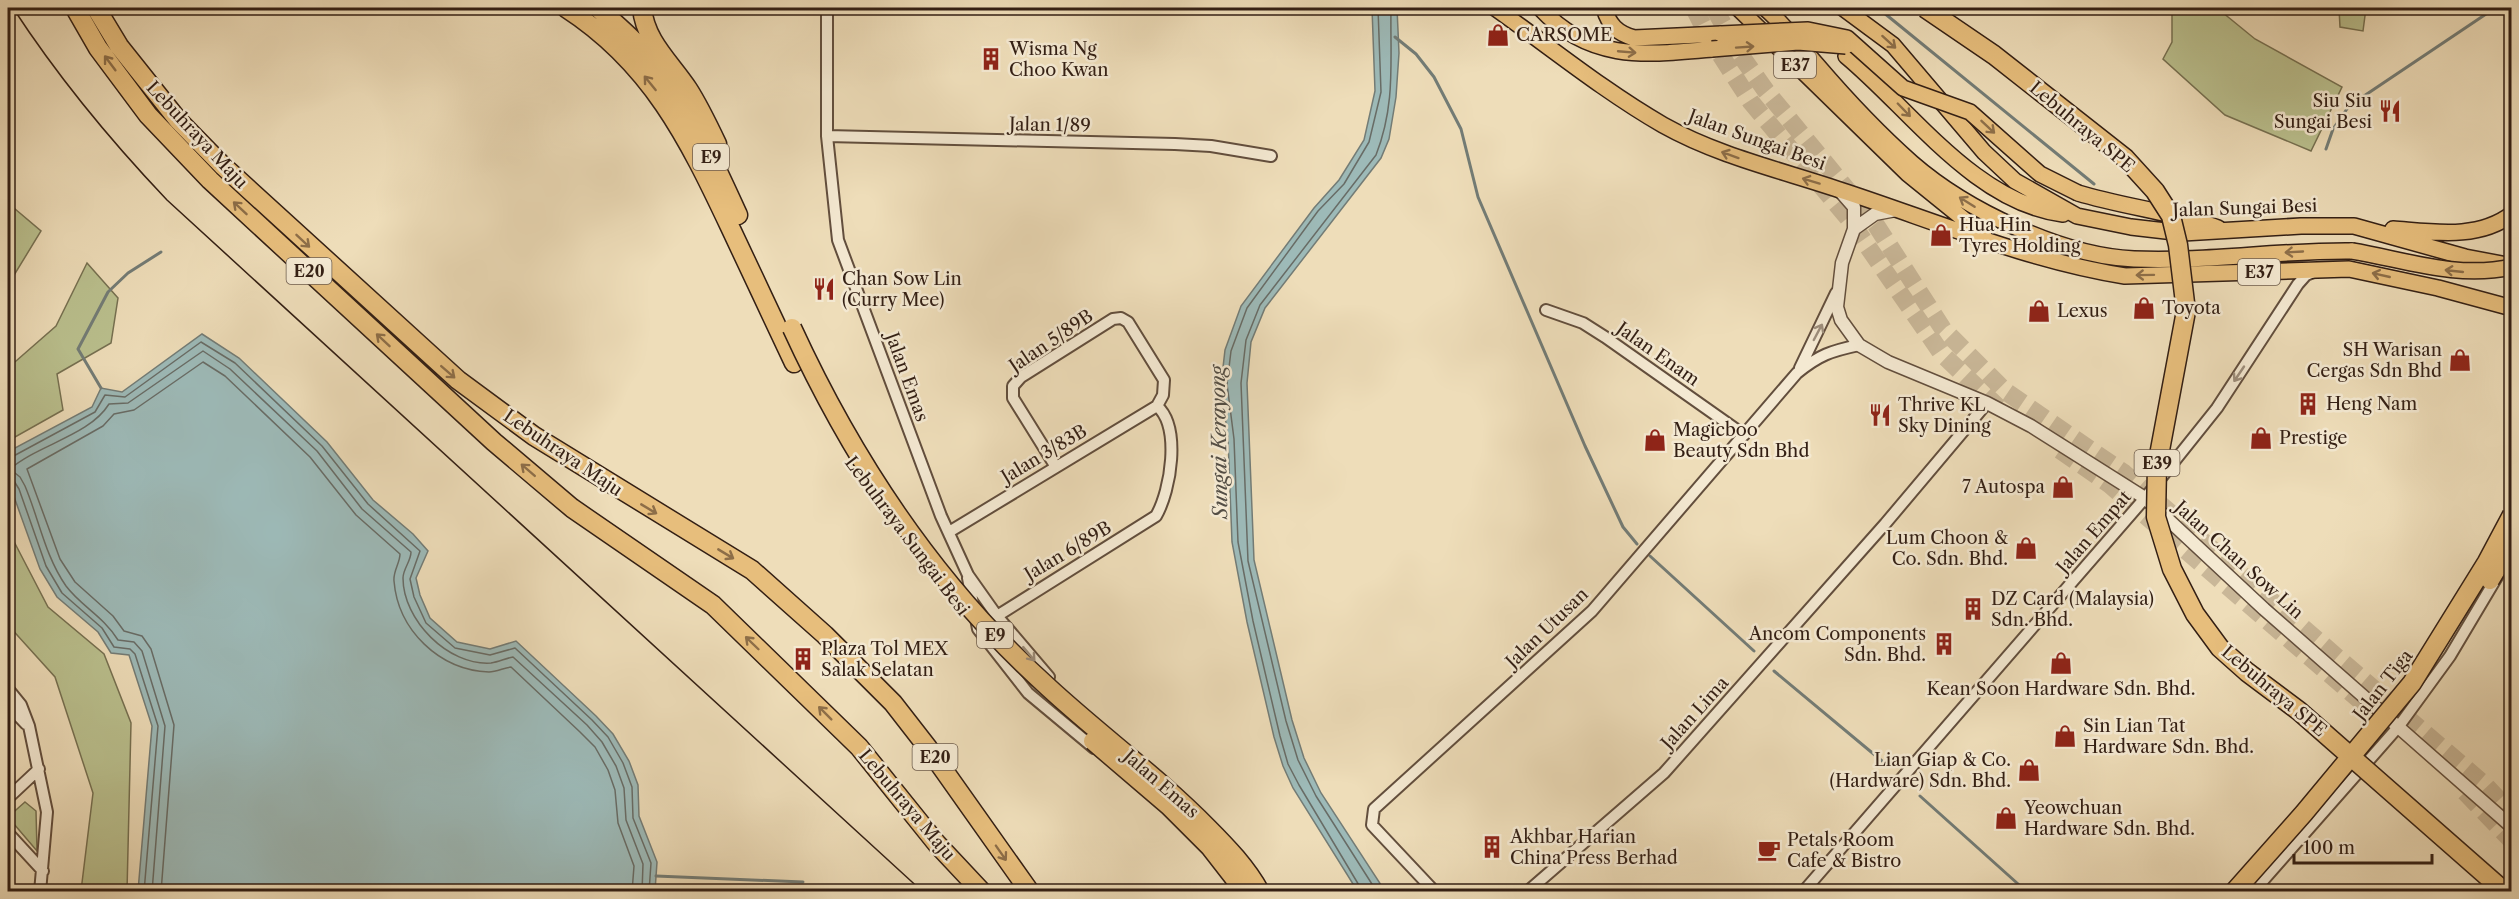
<svg xmlns="http://www.w3.org/2000/svg" width="2519" height="899" font-family="'Libre Caslon Text',serif">
<style>
.green{fill:#bac08e;stroke:#767051;stroke-width:1.5}
.water{fill:#9dbab8;stroke:#737c76;stroke-width:1.5}
.lines{fill:none;stroke-linecap:round;stroke-linejoin:round}
.shore{stroke:#686c66;stroke-width:1.5}
.stream{stroke:#737c76;stroke-width:3}
.motorway-tunnel{stroke:#c9b798;stroke-width:18;stroke-dasharray:18 9;stroke-linecap:butt}
.minor-casing{stroke:#624e3d;stroke-width:14}
.tertiary-casing{stroke:#624e3d;stroke-width:15}
.primary-casing{stroke:#331f14;stroke-width:18}
.motorway-casing{stroke:#331f14;stroke-width:21}
.minor{stroke:#f4e9d2;stroke-width:10}
.tertiary{stroke:#f4e9d2;stroke-width:12}
.primary{stroke:#e7be7c;stroke-width:15}
.motorway{stroke:#e7be7c;stroke-width:18}
.tram{stroke:#331f14;stroke-width:1.5}
.primary-bridge-casing{stroke:#331f14;stroke-width:18;stroke-linecap:butt}
.motorway-bridge-casing{stroke:#331f14;stroke-width:21;stroke-linecap:butt}
.primary-bridge{stroke:#e7be7c;stroke-width:15}
.motorway-bridge{stroke:#e7be7c;stroke-width:18}
.oneway{stroke:#8d6e48}
.oneway2{stroke:#9d8e7c}
.labels{text-anchor:middle;stroke-width:5;stroke-linejoin:round;paint-order:stroke}
.shield{fill:#f4e9d2;stroke:#6d5c4d;stroke-width:1.5}
.shield-label{font-size:16px;font-weight:bold;fill:#331f14}
.poi-label{font-size:18px;fill:#331f14;stroke:#f4e9d2;text-anchor:start}
.street-label{font-size:18px;fill:#331f14;stroke:#f4e9d2}
.water-label{font-size:20px;font-style:italic;fill:#534e45;stroke:#f4e9d2}
</style>
<rect width="100%" height="100%" fill="#eeddb9"/>
<filter id="stains"><feTurbulence type="fractalNoise" baseFrequency=".00333" numOctaves="4"/><feColorMatrix values="0 0 0 0 .2 0 0 0 0 .09 0 0 0 0 .02 0 0 0 .5 -.17"/></filter>
<radialGradient id="worn" r=".72"><stop offset=".6" stop-color="#630" stop-opacity="0"/><stop offset="1" stop-color="#630" stop-opacity=".3"/></radialGradient>
<path class="green" d="M2172 8H2217L2255 39 2342 87 2311 151 2225 115 2163 59 2172 42Z
M2339 8H2366L2363 31 2340 27Z
M8 203 41 231 8 285Z
M87 263 118 298 111 343 57 374 63 410 8 441V415L13 412 8 368 56 326Z
M8 530 48 607 104 654 131 723 127 891H81L93 793 55 677 8 625Z
M25 802 36 811 37 851 8 817Z"/>
<path class="water" d="M1372 8H1397L1399 53 1396 97 1389 139 1381 158 1265 308 1251 342 1247 383 1254 560 1292 720 1304 758 1321 793 1385 891 1358 892 1293 788 1283 766 1274 737 1247 622 1232 542 1228 439 1221 385 1225 350 1241 306 1314 208 1339 180 1364 140 1375 91Z
M202 334 239 358 327 442 373 500 413 534 428 551 416 578 420 595 430 618 457 642 490 649 516 641 596 716 613 734 629 761 638 785 639 816 657 862 655 891H138L152 726 129 655 111 653 98 632 57 597 40 569 8 480V456L13 449 92 407 101 388 122 392Z"/>
<g class="lines">
<path class="shore" d="M8 459 95 412 105 395 125 397 201 342 235 363 322 446 368 504 420 551 410 579 414 597 426 623 455 648 490 655 515 648 592 720 608 737 623 763 632 787 633 818 651 863 649 892
M8 479 14 481 19 489 46 566 62 593 102 628 114 647 130 649 135 654 158 726 144 892
M152 892 165 726 142 651 134 642 118 640C103 616 81 606 66 586 45 556 39 519 25 486L20 477 10 469C39 444 89 436 109 404L128 403 203 351 230 369 317 451 362 509 411 552C411 561 403 569 403 578 403 620 448 666 491 663 499 662 506 658 513 657L587 725 602 742 616 766 624 788 626 820 643 864 642 892
M161 892 174 725 151 649 142 636 124 631 113 616 75 582 60 559 27 469 103 426 114 414 134 410 203 362 225 376 310 457 356 515 400 554C400 563 393 571 394 581 398 630 439 670 489 672 496 672 504 668 511 667L580 732 595 747 608 770 615 790 618 823 634 866 632 892
M1363 892 1299 785 1288 764 1280 736 1253 621 1238 542 1234 439 1227 384 1231 351 1247 308 1318 211 1344 184 1369 142 1381 92 1378 8
M1377 892 1316 796 1298 760 1286 721 1248 561 1241 383 1246 340 1260 305 1376 155C1396 104 1390 60 1391 8"/>
<path class="stream" d="M1878 8 2094 184
M1395 37 1416 54 1434 77 1461 129 1478 197 1585 446 1623 527 1637 544
M2326 149 2333 129 2349 106 2495 8
M101 388 78 349 108 292 128 273 161 252
M1650 556 1754 651
M1774 671 1882 761
M1920 796 2027 892
M656 876 803 882"/>
<path class="motorway-tunnel" d="M1694 8 1707 34 1751 102 1848 218 1942 354 2000 409
M1714 8 1739 53 1766 91 1876 225 1943 329 2005 391 2124 473 2486 786 2512 814
M2060 450 2109 484 2363 703
M2465 792 2512 841"/>
<g class="minor-casing">
<path id="minor" d="M827 8V136L838 240 941 516 968 575 997 616 1049 677
M827 136 1175 144 1211 146 1271 156
M1546 310 1583 323 1605 337 1744 435
M1800 368 1836 293
M949 532 1157 406
M968 578 978 629 1028 693 1094 748
M997 616 1156 516C1171 490 1181 427 1157 406L1163 395 1164 380 1128 322 1121 318 1113 319 1021 377 1013 386V398L1056 467
M8 689 21 705 29 726 47 812 40 892
M8 705 26 724
M8 798 39 769
M8 833 43 871
M1435 892 1372 825 1374 809 1592 611 1797 373C1819 355 1831 351 1859 345
M1527 892 1664 773 1885 524 1987 403
M1803 892 2145 498 2217 408 2298 284 2306 275 2316 271
M1861 892H1864
M2253 892 2399 726 2450 656 2497 577"/>
</g>
<g class="tertiary-casing">
<path id="tertiary" d="M1840 191 1854 207V229L1842 263 1837 307 1841 320 1859 345 1888 362 1987 403 2031 426 2145 498 2264 609 2512 827
M1854 229 1875 214 1896 210"/>
</g>
<g class="primary-casing">
<path id="primary" d="M1495 8C1550 47 1604 91 1663 125 1720 157 1785 171 1846 192 1937 222 2030 261 2125 276L2349 269 2438 288 2512 308
M1540 8C1590 62 1645 55 1712 49
M1604 8C1609 25 1617 33 1634 38L1721 34
M1738 8 1908 174 1971 225 1984 231
M1765 8C1784 24 1800 46 1817 65 1847 100 1878 133 1912 163 1966 210 2062 256 2134 259 2207 262 2279 250 2352 251
M1843 8 1893 45 1984 152 2015 181 2077 216 2131 227 2183 233 2301 226H2354L2465 257 2512 266
M1846 56C1910 109 1975 203 2063 214
M2078 193C2124 207 2173 212 2218 228
M2393 229C2433 232 2478 240 2512 214"/>
</g>
<g class="motorway-casing">
<path id="motorway" d="M75 8 98 48 148 115 210 180 494 442 572 508 713 605 859 747 937 844 982 892
M96 8 119 46 178 120 222 165 458 380 534 436 752 570 825 635 893 703 928 748 1030 892
M566 8C651 63 688 138 730 227 751 272 773 318 794 363
M598 8C614 23 633 38 647 55 687 102 713 160 738 215
M642 8C645 41 670 62 688 89 699 106 708 125 717 144"/>
</g>
<use href="#minor" class="minor"/>
<use href="#tertiary" class="tertiary"/>
<use href="#primary" class="primary"/>
<use href="#motorway" class="motorway"/>
<path class="tram" d="M13 8C58 77 110 140 167 200L923 892"/>
<g class="primary-bridge-casing">
<path id="primary-bridge" d="M1721 34 1808 30 1847 38 1903 88 1970 112 2040 174 2078 193
M1712 49 1798 42 1846 46
M2352 251C2406 260 2456 279 2512 267"/>
</g>
<g class="motorway-bridge-casing">
<path id="motorway-bridge" d="M1925 8 1994 55 2125 158 2155 191 2171 216 2178 245 2186 311 2157 466 2156 517 2172 569 2195 614 2220 648 2247 672 2299 711 2505 892
M792 328C854 463 937 587 1048 687 1101 736 1158 777 1208 828 1227 847 1247 868 1260 892
M2490 580 2512 543
M1093 741 1169 806 1210 847 1245 892
M2234 892 2304 813 2412 683 2487 562 2512 515"/>
</g>
<use href="#primary-bridge" class="primary-bridge"/>
<use href="#motorway-bridge" class="motorway-bridge"/>
</g>
<defs><path id="oneway-shaft" d="M-6 0H5M1.5-3L5.5 0L1.5 3" fill="none" stroke-width="1.6" stroke-linecap="round" stroke-linejoin="round" transform="scale(1.5)"/></defs>
<g class="oneway">
<use href="#oneway-shaft" transform="translate(1889 42) rotate(42)"/>
<use href="#oneway-shaft" transform="translate(1745 47) rotate(-4)"/>
<use href="#oneway-shaft" transform="translate(1627 52) rotate(5)"/>
<use href="#oneway-shaft" transform="translate(110 63) rotate(-127)"/>
<use href="#oneway-shaft" transform="translate(650 83) rotate(-129)"/>
<use href="#oneway-shaft" transform="translate(1904 110) rotate(46)"/>
<use href="#oneway-shaft" transform="translate(1988 127) rotate(43)"/>
<use href="#oneway-shaft" transform="translate(1730 155) rotate(-160)"/>
<use href="#oneway-shaft" transform="translate(1811 181) rotate(-163)"/>
<use href="#oneway-shaft" transform="translate(1967 202) rotate(-148)"/>
<use href="#oneway-shaft" transform="translate(240 208) rotate(-137)"/>
<use href="#oneway-shaft" transform="translate(303 241) rotate(43)"/>
<use href="#oneway-shaft" transform="translate(2294 252) rotate(177)"/>
<use href="#oneway-shaft" transform="translate(2454 271) rotate(-174)"/>
<use href="#oneway-shaft" transform="translate(2145 275) rotate(179)"/>
<use href="#oneway-shaft" transform="translate(2381 275) rotate(-167)"/>
<use href="#oneway-shaft" transform="translate(383 340) rotate(-137)"/>
<use href="#oneway-shaft" transform="translate(448 372) rotate(41)"/>
<use href="#oneway-shaft" transform="translate(528 470) rotate(-139)"/>
<use href="#oneway-shaft" transform="translate(649 509) rotate(31)"/>
<use href="#oneway-shaft" transform="translate(726 554) rotate(31)"/>
<use href="#oneway-shaft" transform="translate(752 643) rotate(-136)"/>
<use href="#oneway-shaft" transform="translate(825 713) rotate(-135)"/>
<use href="#oneway-shaft" transform="translate(1001 853) rotate(55)"/>
</g>
<g class="oneway2">
<use href="#oneway-shaft" transform="translate(1818 332) rotate(-62)"/>
<use href="#oneway-shaft" transform="translate(2239 374) rotate(124)"/>
<use href="#oneway-shaft" transform="translate(1029 654) rotate(50)"/>
</g>
<defs>
<g id="shop-bare" transform="scale(1.8)"><path d="M-5-2.5h2.3a2.7 3.5 0 0 1 5.4 0H5L5.5 6h-11ZM-1.5-2.5h3a1.5 2.3 0 0 0-3 0Z" fill="#8f2418" stroke="#f4e9d2" stroke-width="2.5" paint-order="stroke"/></g>
<g id="building-bare" transform="scale(1.8)"><path d="M-4-6H4V6H1V3H-1V6H-4ZM-2.5-4.3h1.7v1.8h-1.7ZM.8-4.3h1.7v1.8H.8ZM-2.5-1h1.7V.8h-1.7ZM.8-1h1.7V.8H.8Z" fill="#8f2418" stroke="#f4e9d2" stroke-width="2.5" paint-order="stroke"/></g>
<g id="restaurant-bare" transform="scale(1.8)"><path d="M-5-6h1v4h1v-4h1v4h1v-4h1v5L-1.5 .5V6h-2V.5L-5-1ZM5-6V6H3V1.5H1.5Q1.5-4 5-6Z" fill="#8f2418" stroke="#f4e9d2" stroke-width="2.5" paint-order="stroke"/></g>
<g id="cafe-bare" transform="scale(1.8)"><path d="M-5.5-4.5H6V0H3Q3 3.5 0 3.5H-2.5Q-5.5 3.5-5.5 0ZM3-3.2v2h1.7v-2ZM-6 4.5H4V6H-6Z" fill="#8f2418" stroke="#f4e9d2" stroke-width="2.5" paint-order="stroke"/></g>
</defs>
<g fill-rule="evenodd">
<use href="#shop-bare" x="1498" y="35"/>
<use href="#building-bare" x="991" y="59"/>
<use href="#restaurant-bare" x="2390" y="111"/>
<use href="#shop-bare" x="1941" y="235"/>
<use href="#restaurant-bare" x="824" y="289"/>
<use href="#shop-bare" x="2144" y="308"/>
<use href="#shop-bare" x="2039" y="311"/>
<use href="#shop-bare" x="2460" y="360"/>
<use href="#building-bare" x="2308" y="404"/>
<use href="#restaurant-bare" x="1880" y="415"/>
<use href="#shop-bare" x="2261" y="438"/>
<use href="#shop-bare" x="1655" y="440"/>
<use href="#shop-bare" x="2063" y="487"/>
<use href="#shop-bare" x="2026" y="548"/>
<use href="#building-bare" x="1973" y="609"/>
<use href="#building-bare" x="1944" y="644"/>
<use href="#building-bare" x="803" y="659"/>
<use href="#shop-bare" x="2061" y="663"/>
<use href="#shop-bare" x="2065" y="736"/>
<use href="#shop-bare" x="2029" y="770"/>
<use href="#shop-bare" x="2006" y="818"/>
<use href="#building-bare" x="1492" y="847"/>
<use href="#cafe-bare" x="1769" y="850"/>
</g>
<g class="labels">
<g class="shield">
<rect x="1774" y="52" width="42" height="26" rx="4.5"/>
<rect x="693" y="144" width="36" height="26" rx="4.5"/>
<rect x="286.5" y="258" width="45" height="26" rx="4.5"/>
<rect x="2238" y="259" width="42" height="26" rx="4.5"/>
<rect x="2134.5" y="450" width="45" height="26" rx="4.5"/>
<rect x="977" y="622" width="36" height="26" rx="4.5"/>
<rect x="912.5" y="744" width="45" height="26" rx="4.5"/>
</g>
<g class="shield-label">
<text x="1795" y="71">E37</text>
<text x="711" y="163">E9</text>
<text x="309" y="277">E20</text>
<text x="2259" y="278">E37</text>
<text x="2157" y="469">E39</text>
<text x="995" y="641">E9</text>
<text x="935" y="763">E20</text>
</g>
<g class="poi-label">
<text x="1516" y="41">CARSOME</text>
<text x="1009" y="55">Wisma Ng<tspan x="1009" dy="21">Choo Kwan</tspan></text>
<text x="2372" y="107" text-anchor="end">Siu Siu<tspan x="2372" dy="21">Sungai Besi</tspan></text>
<text x="1959" y="231">Hua Hin<tspan x="1959" dy="21">Tyres Holding</tspan></text>
<text x="842" y="285">Chan Sow Lin<tspan x="842" dy="21">(Curry Mee)</tspan></text>
<text x="2162" y="314">Toyota</text>
<text x="2057" y="317">Lexus</text>
<text x="2442" y="356" text-anchor="end">SH Warisan<tspan x="2442" dy="21">Cergas Sdn Bhd</tspan></text>
<text x="2326" y="410">Heng Nam</text>
<text x="1898" y="411">Thrive KL<tspan x="1898" dy="21">Sky Dining</tspan></text>
<text x="1673" y="436">Magicboo<tspan x="1673" dy="21">Beauty Sdn Bhd</tspan></text>
<text x="2279" y="444">Prestige</text>
<text x="2045" y="493" text-anchor="end">7 Autospa</text>
<text x="2008" y="544" text-anchor="end">Lum Choon &amp;<tspan x="2008" dy="21">Co. Sdn. Bhd.</tspan></text>
<text x="1991" y="605">DZ Card (Malaysia)<tspan x="1991" dy="21">Sdn. Bhd.</tspan></text>
<text x="1926" y="640" text-anchor="end">Ancom Components<tspan x="1926" dy="21">Sdn. Bhd.</tspan></text>
<text x="821" y="655">Plaza Tol MEX<tspan x="821" dy="21">Salak Selatan</tspan></text>
<text x="2061" y="695" text-anchor="middle">Kean Soon Hardware Sdn. Bhd.</text>
<text x="2083" y="732">Sin Lian Tat<tspan x="2083" dy="21">Hardware Sdn. Bhd.</tspan></text>
<text x="2011" y="766" text-anchor="end">Lian Giap &amp; Co.<tspan x="2011" dy="21">(Hardware) Sdn. Bhd.</tspan></text>
<text x="2024" y="814">Yeowchuan<tspan x="2024" dy="21">Hardware Sdn. Bhd.</tspan></text>
<text x="1510" y="843">Akhbar Harian<tspan x="1510" dy="21">China Press Berhad</tspan></text>
<text x="1787" y="846">Petals Room<tspan x="1787" dy="21">Cafe &amp; Bistro</tspan></text>
</g>
<g class="street-label">
<text transform="translate(1050 125) rotate(1)" y="6">Jalan 1/89</text>
<text transform="translate(2082 127) rotate(40)" y="6">Lebuhraya SPE</text>
<text transform="translate(197 135) rotate(47)" y="6">Lebuhraya Maju</text>
<text transform="translate(1757 140) rotate(20)" y="6">Jalan Sungai Besi</text>
<text transform="translate(2245 208) rotate(-2)" y="6">Jalan Sungai Besi</text>
<text transform="translate(1051 341) rotate(-34)" y="6">Jalan 5/89B</text>
<text transform="translate(1658 354) rotate(35)" y="6">Jalan Enam</text>
<text transform="translate(907 377) rotate(70)" y="6">Jalan Emas</text>
<text transform="translate(563 453) rotate(34)" y="6">Lebuhraya Maju</text>
<text transform="translate(1044 454) rotate(-31)" y="6">Jalan 3/83B</text>
<text transform="translate(2094 532) rotate(-49)" y="6">Jalan Empat</text>
<text transform="translate(907 536) rotate(53)" y="6">Lebuhraya Sungai Besi</text>
<text transform="translate(1068 551) rotate(-31)" y="6">Jalan 6/89B</text>
<text transform="translate(2239 560) rotate(42)" y="6">Jalan Chan Sow Lin</text>
<text transform="translate(1547 628) rotate(-44)" y="6">Jalan Utusan</text>
<text transform="translate(2383 685) rotate(-52)" y="6">Jalan Tiga</text>
<text transform="translate(2274 691) rotate(40)" y="6">Lebuhraya SPE</text>
<text transform="translate(1695 713) rotate(-48)" y="6">Jalan Lima</text>
<text transform="translate(1161 784) rotate(41)" y="6">Jalan Emas</text>
<text transform="translate(907 805) rotate(50)" y="6">Lebuhraya Maju</text>
</g>
<g class="water-label">
<text transform="translate(1219 442) rotate(-91)" y="7">Sungai Kerayong</text>
</g>
</g>
<rect width="2519" height="899" fill="none" stroke="#eeddb9" stroke-width="30"/>
<rect x="9" y="9" width="2501" height="881" fill="none" stroke="#331f14" stroke-width="3"/>
<rect x="15" y="15" width="2489" height="869" fill="none" stroke="#331f14" stroke-width="1.5"/>
<path d="M2294 854v9h138v-9" fill="none" stroke="#331f14" stroke-width="3"/>
<text x="2303" y="854" font-size="18" fill="#331f14" stroke="#f4e9d2" stroke-width="4.5" paint-order="stroke">100 m</text>
<rect width="100%" height="100%" filter="url(#stains)"/>
<rect width="100%" height="100%" fill="url(#worn)"/>
</svg>
